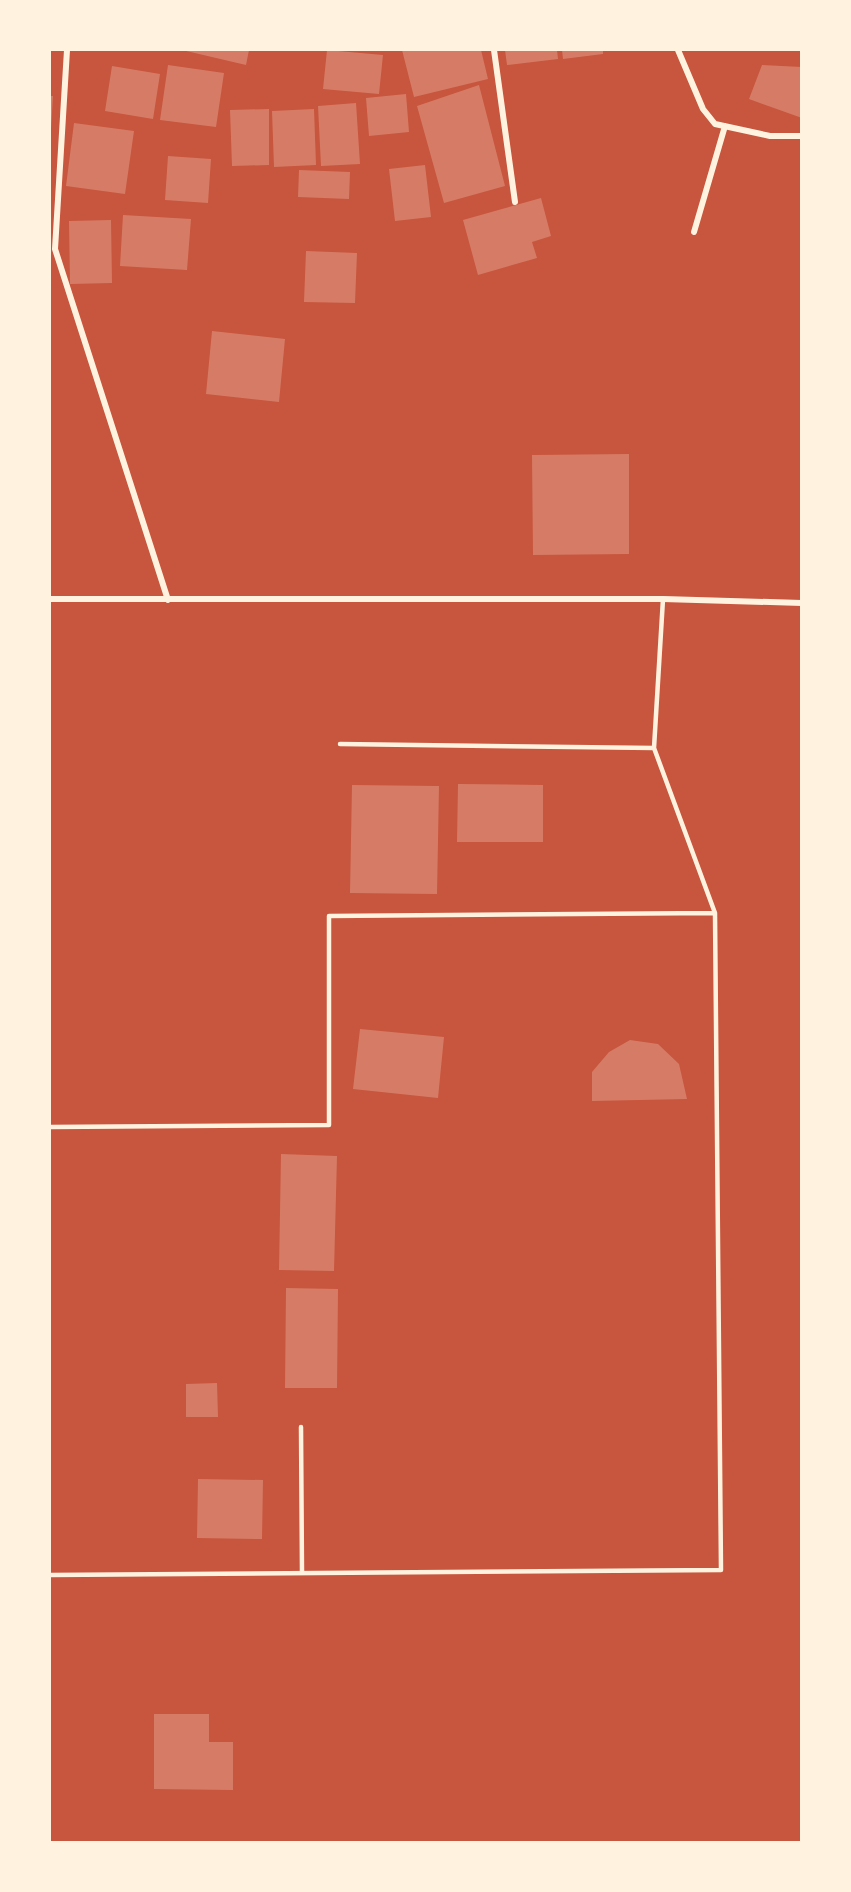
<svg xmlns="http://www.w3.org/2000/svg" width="851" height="1892" font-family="'DM Sans',sans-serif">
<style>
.building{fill:#d67c66}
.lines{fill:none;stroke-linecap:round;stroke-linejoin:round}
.service{stroke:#fff3e0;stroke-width:4.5}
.minor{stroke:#fff3e0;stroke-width:6}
</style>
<rect width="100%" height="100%" fill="#c8553d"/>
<path class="building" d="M182 50H249L246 65Z
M327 50 383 55 379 94 323 89Z
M402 50H481L488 79 414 97Z
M505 50H557L558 59 507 65Z
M562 50H603V54L563 59Z
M168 65 224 73 216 127 160 120Z
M762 65 802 67V118L749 99Z
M112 66 160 74 153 119 105 111Z
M479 85 505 186 444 203 417 106Z
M406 94 409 132 369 136 366 98Z
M50 96H53L51 129H50Z
M356 103 360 164 321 166 318 106Z
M269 109V165L232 166 230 110Z
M314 109 316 165 274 167 272 111Z
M74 123 134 131 125 194 66 186Z
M168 156 211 159 208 203 165 200Z
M425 165 431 217 395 221 389 169Z
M299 170 350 172 349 199 298 197Z
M541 198 551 236 532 242 537 258 478 275 463 220Z
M123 215 191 219 187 270 120 266Z
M111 220 112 283 70 284 69 221Z
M306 251 357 253 355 303 304 302Z
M212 331 285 339 279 402 206 394Z
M629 454V554L533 555 532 455Z
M458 784 543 785V842H457Z
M352 785 439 786 437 894 350 893Z
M360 1029 444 1037 438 1098 353 1089Z
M630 1040 658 1044 679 1064 687 1099 592 1101V1072L609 1052Z
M281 1154 337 1156 334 1271 279 1270Z
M286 1288 338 1289 337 1388H285Z
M217 1383 218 1417H186V1384Z
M198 1479 263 1480 262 1539 197 1538Z
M154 1714H209V1742H233V1790L154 1789Z"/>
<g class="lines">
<path class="service" d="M340 744 654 748
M50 1127 329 1125V916L715 913
M301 1427 302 1573
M50 1575 721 1570 715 913 654 748 663 599"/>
<path class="minor" d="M67 50 55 249 168 600
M494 50 515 202
M678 50 703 109 715 124 770 136H802
M694 232 725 126
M50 599H663L802 603"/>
</g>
<rect width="851" height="1892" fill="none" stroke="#fff3e0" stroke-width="102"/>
</svg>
